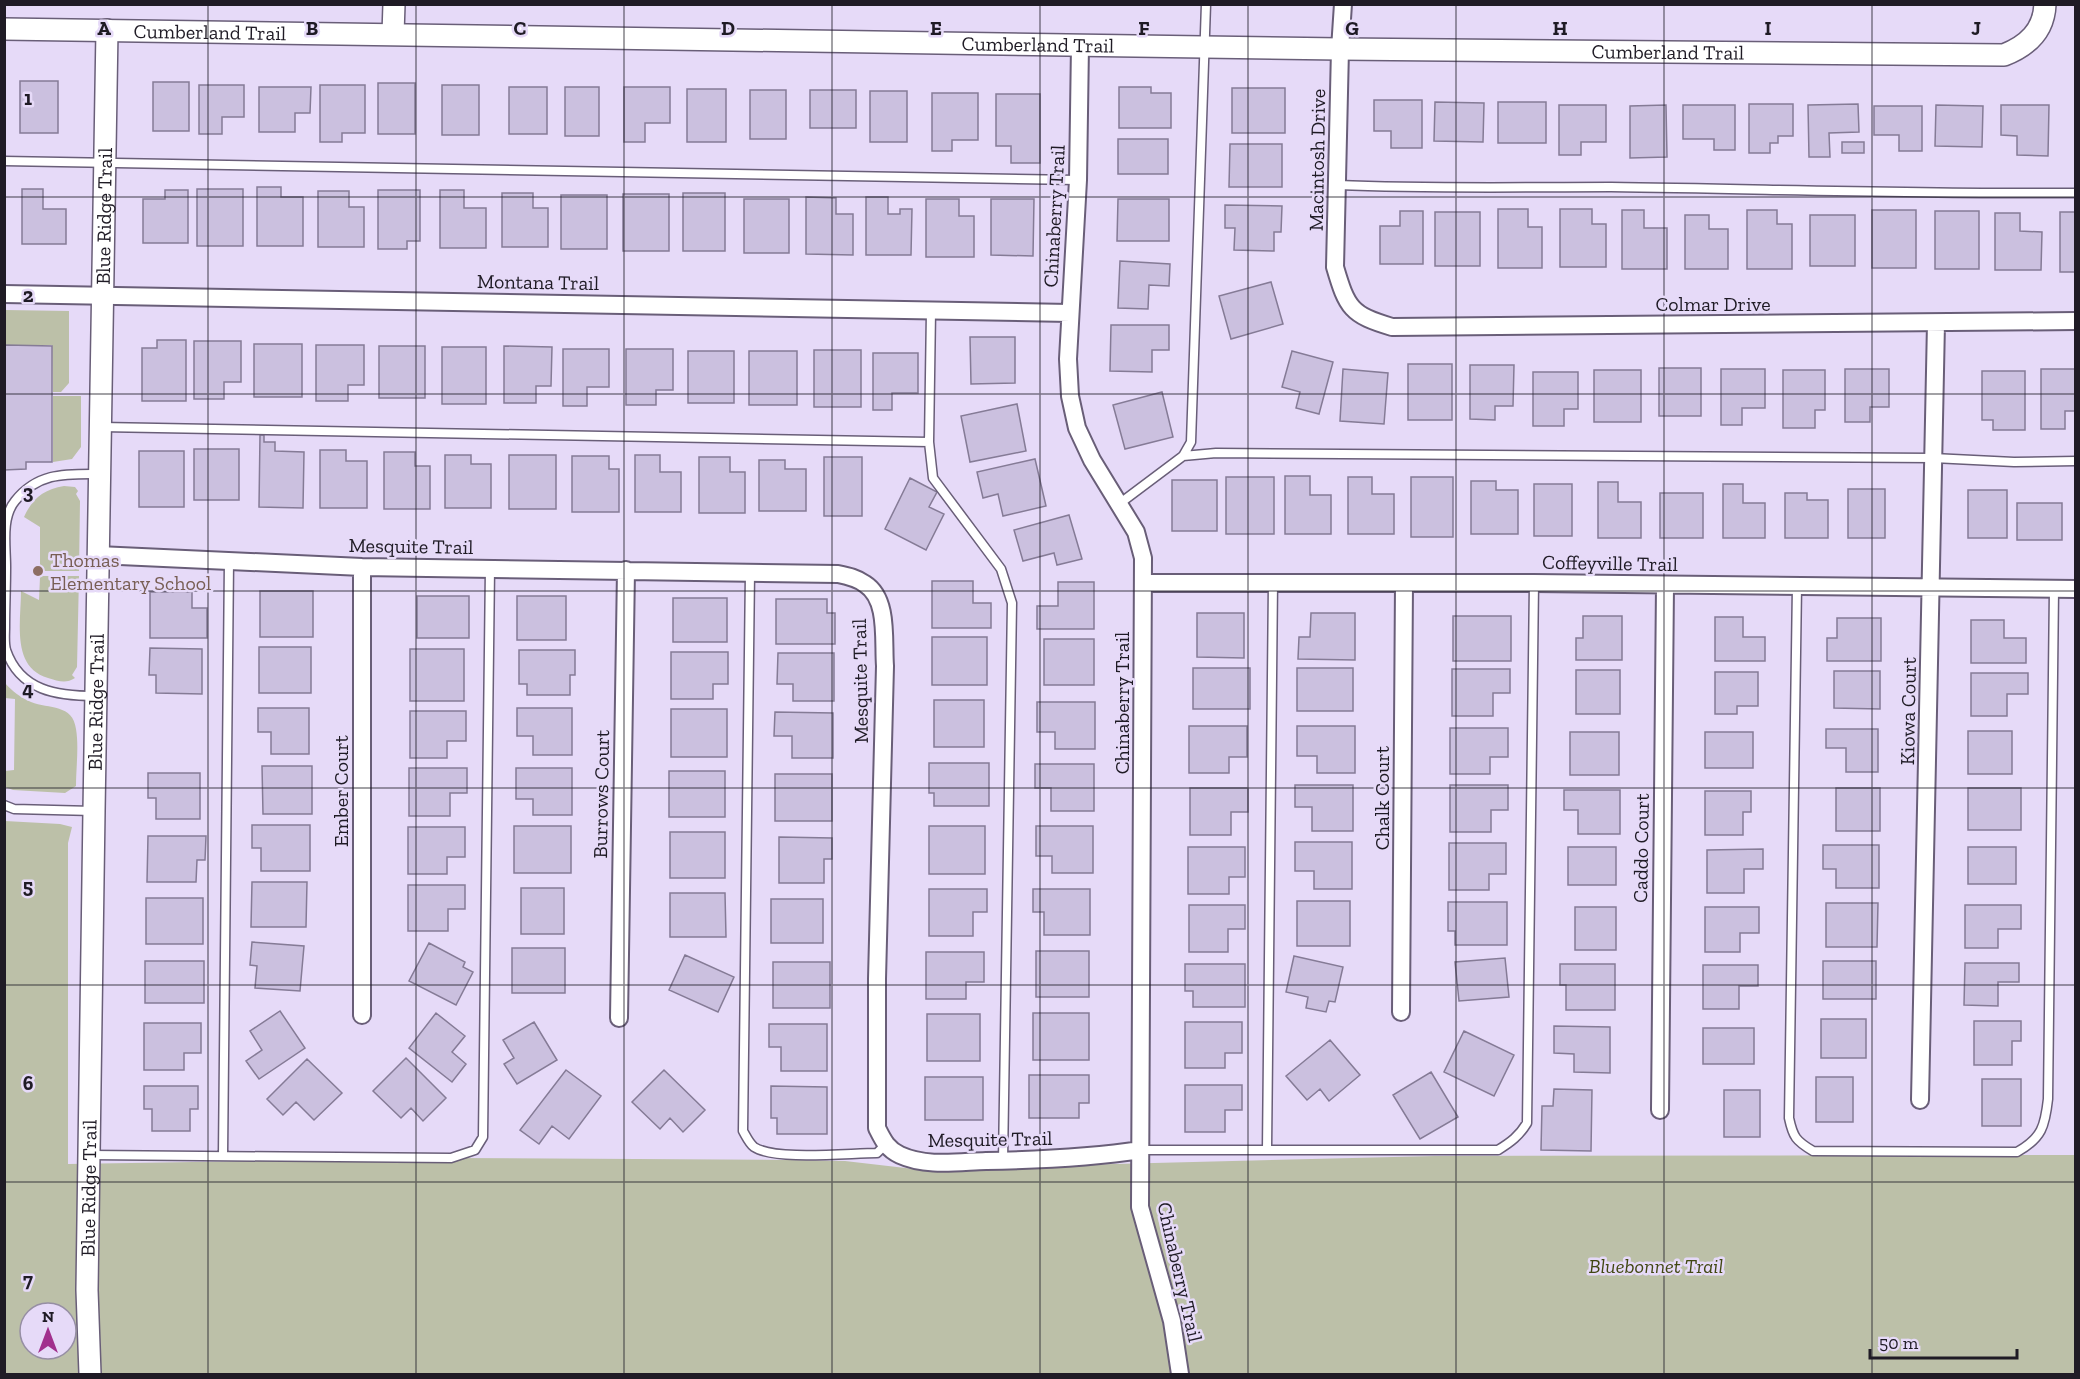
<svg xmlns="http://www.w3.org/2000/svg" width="2080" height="1379" font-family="'Zilla Slab',serif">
<rect width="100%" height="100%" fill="#e6daf8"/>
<path fill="#bcc0a8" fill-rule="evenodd" d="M5,310l64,1v72l-8,9h-8l-1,-47h-45l-2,1z
M53,396h28v51l-9,12 -19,3z
M64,486l11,1 3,4 -2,3 4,7 -1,70h-36l-3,-3v-41l-16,-10c8,-18 20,-28 40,-31z
M43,576h36l-2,91 -5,8 3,3c-9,6 -17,3 -27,0 -37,-11 -27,-56 -27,-87l18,9 1,-23z
M5,683c7,8 16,15 26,19 18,7 42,2 45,27 3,18 0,39 0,57l-11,7 -52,-3 -8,-3v-16l9,-1 1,-71 -10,-1z
M5,821l55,3 12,3 -4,16v321l383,-6 338,2 56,1 69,8 521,-13 640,-1v219h-2070zM30,1313h36v36h-36z"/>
<path fill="#cbc0df" stroke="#857b96" stroke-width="1.5" d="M20,81h38v52h-38z
M153,82h36v49h-36z
M378,83h37v51h-37z
M199,85h45v32h-22v17h-23z
M320,85h45v48h-23v9h-22z
M442,85h37v50h-37z
M259,87h52l-1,26h-15v19h-36z
M509,87h38v47h-38z
M565,87h34v49h-34z
M624,87h46v36h-25v19h-21z
M1119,87h32v6h20v35h-52z
M1232,88h53v45h-53z
M687,89h39v53h-39z
M750,90h36v49h-36z
M810,90h46v38h-46z
M870,91h37v51h-37z
M932,93h46v47h-26v11h-20z
M996,94h44v69h-29v-17h-15z
M1374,100h48v48h-31v-17h-17z
M1435,102l49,1 -1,39 -49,-1z
M1498,102h48v41h-48z
M1749,104h44v32h-15v7h-8v10h-21z
M1858,104l1,28 -30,1 1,24h-21l-1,-52z
M1559,105h47v37h-25v13h-22z
M1666,105l1,52 -37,1v-52z
M1683,105h52v45h-21v-11h-31z
M1936,105l47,1 -1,41 -47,-1z
M2001,105h48l-1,51 -31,-1v-19l-16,-1z
M1874,106h48v45h-23v-16h-25z
M1118,139h50v35h-50z
M1842,142h22v11h-22z
M1230,144h52v43h-53z
M257,187h24v10h22v49h-46z
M22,189h21v20h23v35h-44z
M197,189h46v57h-46z
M165,190h23v53h-45v-44h22z
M378,190h42v51h-13v8h-29z
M440,190h24v18h22v40h-46z
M318,191h31v16h15v40h-46z
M502,193h31v15h15v39h-46z
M683,193h42v58h-42z
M623,194h46v57h-46z
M561,195h46v54h-46z
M806,197l30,1v16h17v41l-47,-1z
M866,197h22v17h12v-5h12l-1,46h-45z
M744,199h45v54h-45z
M926,199h33v17h15v41h-48z
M991,199h43l-1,57 -42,-1z
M1118,199h51v42h-52z
M1225,205l57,1 -1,26h-7v19l-40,-1 1,-22h-10z
M1498,209h30v18h14v41h-44z
M1560,209h32v15h14v43h-46z
M1622,210h22v18h23v41h-45z
M1747,210h30v14h15v45h-45z
M1872,210h44v58h-44z
M1400,211h23v53h-43v-38h20z
M1935,211h44v58h-44z
M1435,212h45v54h-45z
M2060,212h16v60h-16z
M1995,213h25v18l22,1 -1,38h-46z
M1685,215h24v14h19v40h-43z
M1810,215h45v51h-45z
M1120,261l50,3 -1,22 -20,-1 -1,24 -30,-1z
M1271,282l12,42 -52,15 -12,-43z
M1111,325h58v25h-17v22l-42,-1z
M970,337h45v46l-44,1z
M157,340h29v61h-44v-53h15z
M194,341h47v41h-17v17h-30z
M254,344h48v53h-48z
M6,345l46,1v116h-26v7l-22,1v-123z
M316,345h48v40h-16v16h-32z
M379,346h46v52h-46z
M504,346l48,1 -1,39h-15v17h-32z
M442,347h44v57h-44z
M563,349h46v38h-22v19h-24z
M626,349h47v41h-17v15h-30z
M814,350h47v57h-47z
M688,351h46v52h-46z
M749,351h48v54h-48z
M1292,351l41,11 -14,52 -23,-6 4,-16 -18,-5z
M873,353h45v40h-26v17h-19z
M1408,364h44v56h-44z
M1470,365h44l-1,41h-18v14l-25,-1z
M1659,368h42v48h-42z
M1343,369l45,4 -4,51 -44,-3z
M1721,369h44v39h-23v17h-21z
M1845,369h44v38h-19v15h-25z
M2041,369h35v42h-11v18h-24z
M1594,370h47v52h-47z
M1783,370h42v40h-10v18h-32z
M1982,371h43v59h-32v-10h-11z
M1533,372h45v37h-14v17h-31z
M1162,392l11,45 -48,12 -12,-44z
M1017,404l9,47 -56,11 -9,-46z
M260,435h4v7h11v9l29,1 -1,56 -44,-1z
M194,449h45v51h-45z
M320,450h26v11h21v47h-47z
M139,451h45v56h-45z
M384,452h31v14h15v43h-46z
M445,455h26v9h20v44h-46z
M509,455h47v54h-47z
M635,455h25v17h21v40h-46z
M572,456h37v13h10v43h-47z
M699,457h31v15h15v41h-46z
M824,457h38v59h-38z
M1035,459l11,47 -43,10 -5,-22 -15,4 -6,-26z
M759,460h26v9h21v42h-47z
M1285,476h25v19h21v39h-46z
M1226,477h48v57h-48z
M1348,477h24v17h22v40h-46z
M1411,477h42v60h-42z
M910,478l27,14 -8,15 15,7 -18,36 -41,-21z
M1172,480h45v51h-45z
M1471,481h25v9h22v44h-47z
M1598,482h20v20h23v36h-43z
M1534,484h38v52h-38z
M1723,484h20v19h22v35h-42z
M1848,489h37v49h-37z
M1968,490h39v48h-39z
M1660,493h43v45h-43z
M1785,493h22v7h21v38h-43z
M2017,503h45v37h-45z
M1069,515l13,44 -25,6 -3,-12 -31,8 -9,-31z
M932,581h41v22h18v25h-59z
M1058,582h36v47h-57v-23h21z
M260,591h53v46h-53z
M150,592h42v16h15v30h-57z
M417,596h52v42h-52z
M517,596h49v44h-49z
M673,598h54v44h-54z
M776,599h51v14h8v31h-59z
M1197,613h47v45l-47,-1z
M1311,613h44v47l-57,-1 1,-22h11z
M1453,616h58v45h-58z
M1583,616h39v44h-46v-22h7z
M1715,617h28v20h22v24h-50z
M1837,618h44v43h-54v-23h10z
M1971,620h33v18h22v25h-55z
M932,637h55v48h-55z
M1044,639h50v46h-50z
M259,647h52v46h-52z
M150,648l52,1v45l-46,-1v-18h-7z
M410,649h54v52h-54z
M519,650h56v25h-5v20h-43v-11h-8z
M671,652h57v32h-15v15h-42z
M778,653h56v48h-41v-17h-16z
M1193,668h57v41h-57z
M1297,668h56v43h-56z
M1452,669h58v24h-17v23h-41z
M1576,670h44v44h-44z
M1834,671h46v38l-46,-1z
M1715,672h43v34h-21v8h-22z
M1971,673h57v21h-21v22h-36z
M934,700h50v47h-50z
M1037,702h58v47h-40v-17h-18z
M258,708h51v46h-38v-22h-13z
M517,708h55v47h-39v-19h-16z
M671,709h56v48h-56z
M410,711h56v30h-19v17h-37z
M775,712l58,1v45h-41v-22h-18z
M1189,726h58v31h-18v16h-40z
M1297,726h58v47h-38v-17h-20z
M1450,728h58v29h-18v17h-40z
M1826,729h52v43h-32v-24h-20z
M1968,731h44v43h-44z
M1570,732h49v43h-49z
M1705,732h48v36h-48z
M929,763h60v43h-55v-13h-5z
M1035,764h59v47h-43v-23h-16z
M262,766h50v48h-49z
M409,768h58v25h-17v23h-41z
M516,768h56v47h-39v-16h-17z
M669,771h56v46h-56z
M148,773h52v46h-44v-21h-8z
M775,774h57v47h-57z
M1295,785h58v46h-41v-24h-17z
M1450,785h58v25h-17v22h-41z
M1190,788h58v24h-17v23h-41z
M1836,788h44v43h-44z
M1968,788h53v42h-53z
M1564,790h56v44h-42v-24h-14z
M1705,791h46v21h-8v23h-38z
M252,825h58v46h-49v-23h-9z
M514,826h57v47h-57z
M929,826h56v48h-56z
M1036,826h57v47h-41v-17h-16z
M408,827h57v30h-18v17h-39z
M670,832h55v46h-55z
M148,836h58l-1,24h-8l-1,22h-49z
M779,837l53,1v21h-8v24h-45z
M1295,842h57v47h-38v-18h-19z
M1449,843h57v31h-17v16h-40z
M1823,845h56v43h-43v-19h-13z
M1188,847h57v30h-16v17h-41z
M1568,847h48v38h-48z
M1968,847h48v37h-48z
M1763,849v20h-19v24h-37v-43z
M252,882h55l-1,45h-55z
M408,885h57v24h-17v22h-40z
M521,888h43v46h-43z
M929,889h58v23h-14v24h-44z
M1033,889h57v46h-46v-23h-11z
M670,893h55l1,44h-56z
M146,898h57v46h-57z
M771,899h52v44h-52z
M1297,901h53v45h-53z
M1448,902h59v43h-52v-14h-7z
M1826,903h52l-1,44h-51z
M1189,905h56v24h-17v23h-39z
M1965,905h56v24h-23v19h-33z
M1575,907h41v43h-41z
M1705,907h54v26h-19v19h-35z
M252,942l52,4 -4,45 -45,-3 2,-22 -7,-1z
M429,943l36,19 -2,5 10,5 -17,33 -47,-24z
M512,948h53v45h-53z
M1036,951h53v46h-53z
M926,952h58v30h-18v17h-40z
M685,955l49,22 -16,35 -49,-22z
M1294,956l49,11 -8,35 -6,-1 -3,11 -20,-4 2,-11 -22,-5z
M1505,958l4,39 -50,4 -4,-39z
M145,961h59v42h-59z
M1823,961h53v38h-53z
M773,962h57v46h-57z
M1965,963h54v19h-21v24l-34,-1z
M1185,964h60v43h-52v-16h-8z
M1560,964h55v46h-49v-25h-6z
M1703,965h55v21h-19v23h-36z
M280,1011l25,37 -46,31 -13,-18 16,-11 -12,-19z
M436,1013l29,23 -13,16 14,12 -14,18 -43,-34z
M1033,1013h56v47h-56z
M927,1014h53v47h-53z
M1821,1019h45v39h-45z
M1974,1021h47v20h-9v24h-38z
M534,1022l23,38 -40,24 -13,-20 10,-6 -11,-18z
M1185,1022h57v31h-17v15h-40z
M144,1023h57v30h-17v17h-40z
M769,1024h58v47h-46v-24h-12z
M1554,1026l56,1v46l-36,-1v-18l-20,-1z
M1703,1028h51v36h-51z
M1464,1031l50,24 -20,41 -50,-24z
M1330,1040l30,35 -31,26 -9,-12 -13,11 -21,-24z
M406,1058l40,40 -23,23 -12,-13 -10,10 -28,-27z
M307,1059l35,34 -28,27 -18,-18 -13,13 -16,-16z
M566,1070l35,26 -32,43 -17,-13 -13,18 -19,-14z
M664,1070l41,40 -22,22 -13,-14 -10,11 -28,-27z
M1431,1072l27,45 -38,22 -27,-44z
M1029,1075h60v28h-10v15h-50z
M925,1077h58v43h-58z
M1816,1077h37v45h-37z
M1982,1079h39v47h-39z
M1185,1085h57v25h-17v22h-40z
M144,1086h54v23h-8v22h-38v-22h-8z
M771,1086l56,1v47h-50v-16h-6z
M1554,1089l38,1 -1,61 -50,-1 1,-44h11z
M1724,1090h36v47h-36z"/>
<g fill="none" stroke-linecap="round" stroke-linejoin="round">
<g stroke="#695e78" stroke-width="11">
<path id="service" d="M4,161l1074,19
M1338,185c91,4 182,2 273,2 155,2 310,7 465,6
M931,311l-2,131 4,36 68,91 11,34 -9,558
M101,427l828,15
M1183,456l33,-3 717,5 81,4 62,-1
M1119,504l64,-48 8,-14 15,-438
M750,572l-7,559c3,5 6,12 11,16 21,14 95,6 123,6l8,-8
M1797,586l-8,532c4,19 7,23 24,33l204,1c25,-14 28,-26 31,-53l6,-510
M96,696c-39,0 -76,-5 -90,-46 -2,-7 -1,-16 -1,-23 0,-20 1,-40 1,-60 0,-21 -5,-49 9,-66 23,-29 51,-27 84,-27
M4,805l10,4 79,2
M1267,1149l6,-567
M1141,1150h357c13,-8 21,-14 29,-27l7,-540
M90,1155l361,3 24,-8 8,-13 7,-569
M223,1155l6,-594"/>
</g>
<g stroke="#695e78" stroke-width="20">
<path id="minor" d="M1343,4l-3,45 -5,218c12,41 16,48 57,60l684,-6
M1080,45l-2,135 -10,179 2,37 7,32 15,32 44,72 7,26 -3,649 32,114 8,53
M4,294l1066,19
M98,555l264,12 476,7c10,2 19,4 27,10 24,15 18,57 20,82l-8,313v149c6,12 10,21 23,27 26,12 57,7 86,6 52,-1 103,-3 155,-11
M362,567v448
M1144,583h390l542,6
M1401,1012l3,-428
M619,1018l7,-448
M1920,1100l16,-777
M1660,1110l5,-524"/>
</g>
<g stroke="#695e78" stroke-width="24">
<g id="tertiary">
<path id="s1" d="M4,29l1336,20 664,6c23,-9 40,-24 41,-51"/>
<path d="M393,34l1,-30"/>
<path id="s2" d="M90,1374l-3,-84 7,-479 13,-781"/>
</g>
</g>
<use href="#service" stroke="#fff" stroke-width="8"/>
<use href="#minor" stroke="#fff" stroke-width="16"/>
<use href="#tertiary" stroke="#fff" stroke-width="21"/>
</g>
<path fill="none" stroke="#1f1b25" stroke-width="1.5" stroke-opacity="0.55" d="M208,4v1370M416,4v1370M624,4v1370M832,4v1370M1040,4v1370M1248,4v1370M1456,4v1370M1664,4v1370M1872,4v1370M4,197h2072M4,394h2072M4,591h2072M4,788h2072M4,985h2072M4,1182h2072"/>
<circle fill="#8d6e63" stroke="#e6daf8" stroke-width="2" cx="38" cy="571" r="6"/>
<g text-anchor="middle" stroke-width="5" stroke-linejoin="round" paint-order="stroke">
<g font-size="20" fill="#1f1b25" stroke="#e6daf8">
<text dy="7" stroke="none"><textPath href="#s1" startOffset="206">Cumberland Trail</textPath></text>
<text dy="7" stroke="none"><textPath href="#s1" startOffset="1034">Cumberland Trail</textPath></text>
<text dy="7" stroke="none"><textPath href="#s1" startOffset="1664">Cumberland Trail</textPath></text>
<text transform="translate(1317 160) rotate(-89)" y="7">Macintosh Drive</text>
<text dy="7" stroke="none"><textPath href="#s2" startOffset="1158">Blue Ridge Trail</textPath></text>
<text transform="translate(1054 216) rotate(-87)" y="7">Chinaberry Trail</text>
<text transform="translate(538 282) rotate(1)" y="7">Montana Trail</text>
<text x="1713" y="311">Colmar Drive</text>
<text transform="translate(411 546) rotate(1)" y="7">Mesquite Trail</text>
<text transform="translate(1610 563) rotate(1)" y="7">Coffeyville Trail</text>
<text transform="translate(860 681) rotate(-91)" y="7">Mesquite Trail</text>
<text dy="7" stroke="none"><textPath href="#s2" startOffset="672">Blue Ridge Trail</textPath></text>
<text transform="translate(1122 703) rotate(-90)" y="7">Chinaberry Trail</text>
<text transform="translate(1908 711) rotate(-89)" y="7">Kiowa Court</text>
<text transform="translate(341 791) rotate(-90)" y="7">Ember Court</text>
<text transform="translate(601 794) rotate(-89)" y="7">Burrows Court</text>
<text transform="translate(1382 798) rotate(-90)" y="7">Chalk Court</text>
<text transform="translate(1641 848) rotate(-89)" y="7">Caddo Court</text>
<text transform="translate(990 1139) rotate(-1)" y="7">Mesquite Trail</text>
<text dy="7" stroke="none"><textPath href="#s2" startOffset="186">Blue Ridge Trail</textPath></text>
<text transform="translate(1180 1272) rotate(77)" y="7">Chinaberry Trail</text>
</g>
<g font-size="20" fill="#785e54" stroke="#e6daf8" text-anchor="start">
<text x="50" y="567">Thomas<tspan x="50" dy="23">Elementary School</tspan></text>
</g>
<g font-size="20" font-style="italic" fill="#414711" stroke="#e6daf8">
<text x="1656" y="1273">Bluebonnet Trail</text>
</g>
</g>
<g font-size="20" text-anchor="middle" font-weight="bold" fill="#1f1b25" stroke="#e6daf8" stroke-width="5" stroke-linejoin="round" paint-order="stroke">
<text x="104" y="35">A</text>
<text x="312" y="35">B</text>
<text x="520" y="35">C</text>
<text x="728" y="35">D</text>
<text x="936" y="35">E</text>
<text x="1144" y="35">F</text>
<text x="1352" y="35">G</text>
<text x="1560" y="35">H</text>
<text x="1768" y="35">I</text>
<text x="1976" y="35">J</text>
<text x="28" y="105">1</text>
<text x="28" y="302">2</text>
<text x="28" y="499">3</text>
<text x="28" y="696">4</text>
<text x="28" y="893">5</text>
<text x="28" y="1090">6</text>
<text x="28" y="1287">7</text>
</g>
<rect width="2080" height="1379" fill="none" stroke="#1f1b25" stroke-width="12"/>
<g transform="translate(48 1331)"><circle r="28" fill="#e6daf8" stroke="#968ea4" stroke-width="1.5"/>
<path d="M0-4.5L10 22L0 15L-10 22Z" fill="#a1308d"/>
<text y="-9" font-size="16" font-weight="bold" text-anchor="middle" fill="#1f1b25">N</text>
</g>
<path d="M1870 1349v9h147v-9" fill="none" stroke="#1f1b25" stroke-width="3"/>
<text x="1879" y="1349" font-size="18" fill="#1f1b25" stroke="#e6daf8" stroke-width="4.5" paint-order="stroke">50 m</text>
</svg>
